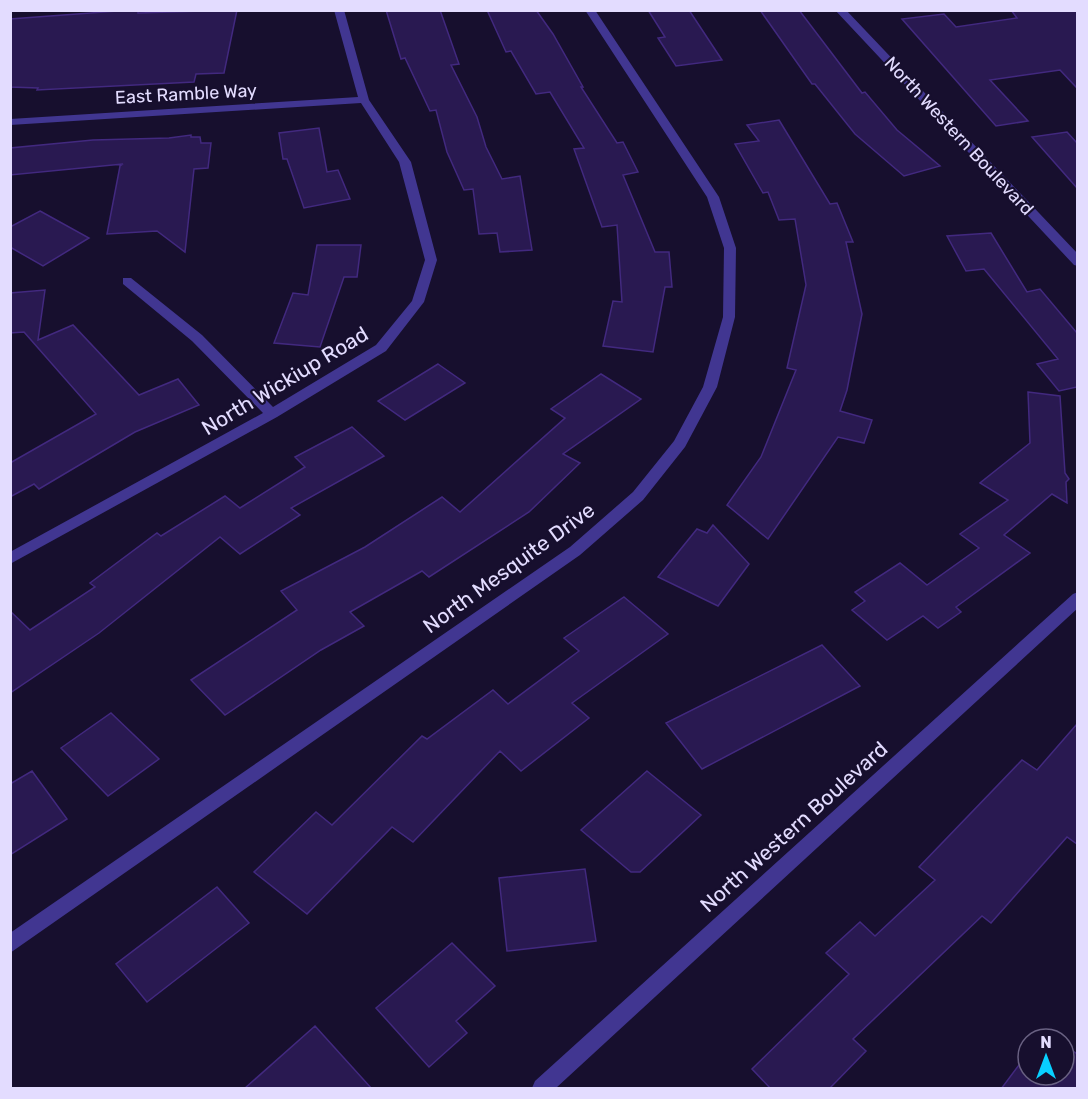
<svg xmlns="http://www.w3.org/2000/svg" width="1088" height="1099" font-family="Rubik,sans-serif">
<rect width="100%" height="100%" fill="#170f2e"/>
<path fill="#291951" stroke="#42297f" stroke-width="1.5" d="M131,10h7v3l99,-3 -13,63 -28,1 -2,8 -157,8 1,-2 -28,-1v-68z
M386,10h54l19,54 -8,1 26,52 9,30 16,32 18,-3 12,74 -32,2 -3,-19 -18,1 -6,-45 -9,1 -17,-38 -11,-42 -6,1 -25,-53 -4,1z
M487,10h49l17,24 30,53h-2l36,56 6,-1 15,30 -15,3 32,77h14l3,35h-7l-12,65 -50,-6 10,-45 9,1 -5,-77 -15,2 -28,-78 10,-1 -34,-56 -14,2 -25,-43 -5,1z
M648,10h41l33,50 -46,6 -18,-28 7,-1z
M760,10h39l63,83 3,-1 32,38 43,36 -36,10 -49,-42 -40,-50h-3z
M1011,10h66v78l-17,-18 -70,10 38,41 -32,5 -94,-107 42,-5 12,13 61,-9z
M779,120l51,84 7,-1 16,39h-7l16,72 -15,76 -7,21 32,9 -8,23 -26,-6 -70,102 -41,-34 34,-48 35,-87 -9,-2 19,-83 -11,-66 -16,1 -11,-28 -5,1 -28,-49 24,-3 -12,-16z
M319,128l8,44 11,-2 12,29 -46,9 -17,-49h-4l-4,-26z
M1067,132l10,11v45l-45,-51z
M191,135v2h9l1,6h10l-3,25 -14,1 -9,83 -28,-21 -50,3 13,-68 3,-2 -113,11v-27l83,-8 76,-2z
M40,211l49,27 -46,28 -33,-19v-20z
M991,233l36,59 13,-3 37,44v54l-18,4 -22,-27 21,-5 -74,-90 -18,2 -19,-35z
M317,245h44l-4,32h-13l-24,70 -46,-4 19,-50 15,2z
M45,290l-7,50 35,-15 66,70 39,-16 21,26 -64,27 -96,57 -5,-5 -24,13v-34l86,-49 -72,-82 -14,1v-40z
M438,364l27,19 -60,37 -27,-19z
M601,374l40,25 -78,55 17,9 -51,49 -100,65 -7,-6 -72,41 14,14 -43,24 -96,65 -34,-35 106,-70 -16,-19 84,-44 77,-50 18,15 105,-94 -14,-9z
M1028,392l32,4 5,77 4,6 -3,3 1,21 -15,-9 -48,41 26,18 -74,54 5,5 -23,16 -15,-12 -36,24 -35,-30 13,-9 -10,-9 45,-29 27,22 52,-37 -19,-14 48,-34 -28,-17 50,-40z
M352,427l32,29 -93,52 9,7 -60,39 -20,-17 -121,96 -89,60v-82l20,19 65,-43 -5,-4 67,-50 4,3 64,-40 15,12 65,-41 -10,-10z
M713,525l36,39 -31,42 -60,-29 39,-48 10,4z
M624,597l44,37 -96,69 17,15 -68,53 -21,-20 -87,91 -21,-15 -85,87 -53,-42 62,-60 16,13 90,-89 5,3 66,-49 15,14 71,-53 -15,-13z
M822,645l38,41 -158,83 -36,-46z
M111,713l48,46 -51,37 -47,-48z
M1077,724v120l-10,-7 -76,86 -9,-7 -129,123 13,12 -37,38h-58l-19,-20 97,-95 -23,-21 34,-31 15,14 60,-56 -16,-13 103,-107 15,10z
M32,771l35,48 -57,36v-71z
M647,771l54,44 -61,57h-9l-50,-42z
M585,869l11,72 -89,10 -8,-73z
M217,887l32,36 -102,79 -31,-38z
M452,943l43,43 -39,35 11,12 -38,34 -53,-59z
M315,1026l57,63h-128z
M1064,1044l13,10v35h-76l27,-36v22h36z"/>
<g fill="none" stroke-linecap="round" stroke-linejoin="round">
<path fill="#413691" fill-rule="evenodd" d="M334,10h10l25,90 42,62 26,98 -13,42 -38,49 -109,66 -267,147v-12l253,-139 -71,-72 -69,-57v-6h8l71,57 71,72 103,-62 36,-44 13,-41 -26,-98 -38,-59 -351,22v-6l348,-22z
M585,10h10l124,187 17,51 -1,69 -18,70 -32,60 -42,53 -63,55 -570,398v-20l560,-386 63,-55 41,-51 29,-54 20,-70 1,-69 -17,-51z
M835,10h11l232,244v12l-4,-1z
M1078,592v16l-522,480h-24l3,-7 538,-487z"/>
</g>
<g text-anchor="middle" stroke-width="4.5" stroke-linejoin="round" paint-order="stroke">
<g font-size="18" fill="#e3dcff" stroke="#170f2e">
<text transform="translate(186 94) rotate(-3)" y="6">East Ramble Way</text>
<text transform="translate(959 136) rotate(47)" y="6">North Western Boulevard</text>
</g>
<g font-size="21" fill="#e3dcff" stroke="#170f2e">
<text transform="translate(285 381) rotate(-31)" y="7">North Wickiup Road</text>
<text transform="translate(509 568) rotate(-36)" y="7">North Mesquite Drive</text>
<text transform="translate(794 827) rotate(-42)" y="7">North Western Boulevard</text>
</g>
</g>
<rect width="1088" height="1099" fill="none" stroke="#e3dcff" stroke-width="24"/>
<g transform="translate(1046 1057)"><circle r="28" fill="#170f2e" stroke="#696182" stroke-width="1.5"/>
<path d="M0-4.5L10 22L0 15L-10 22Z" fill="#08d0ff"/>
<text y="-9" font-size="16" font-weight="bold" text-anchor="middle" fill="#e3dcff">N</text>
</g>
</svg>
